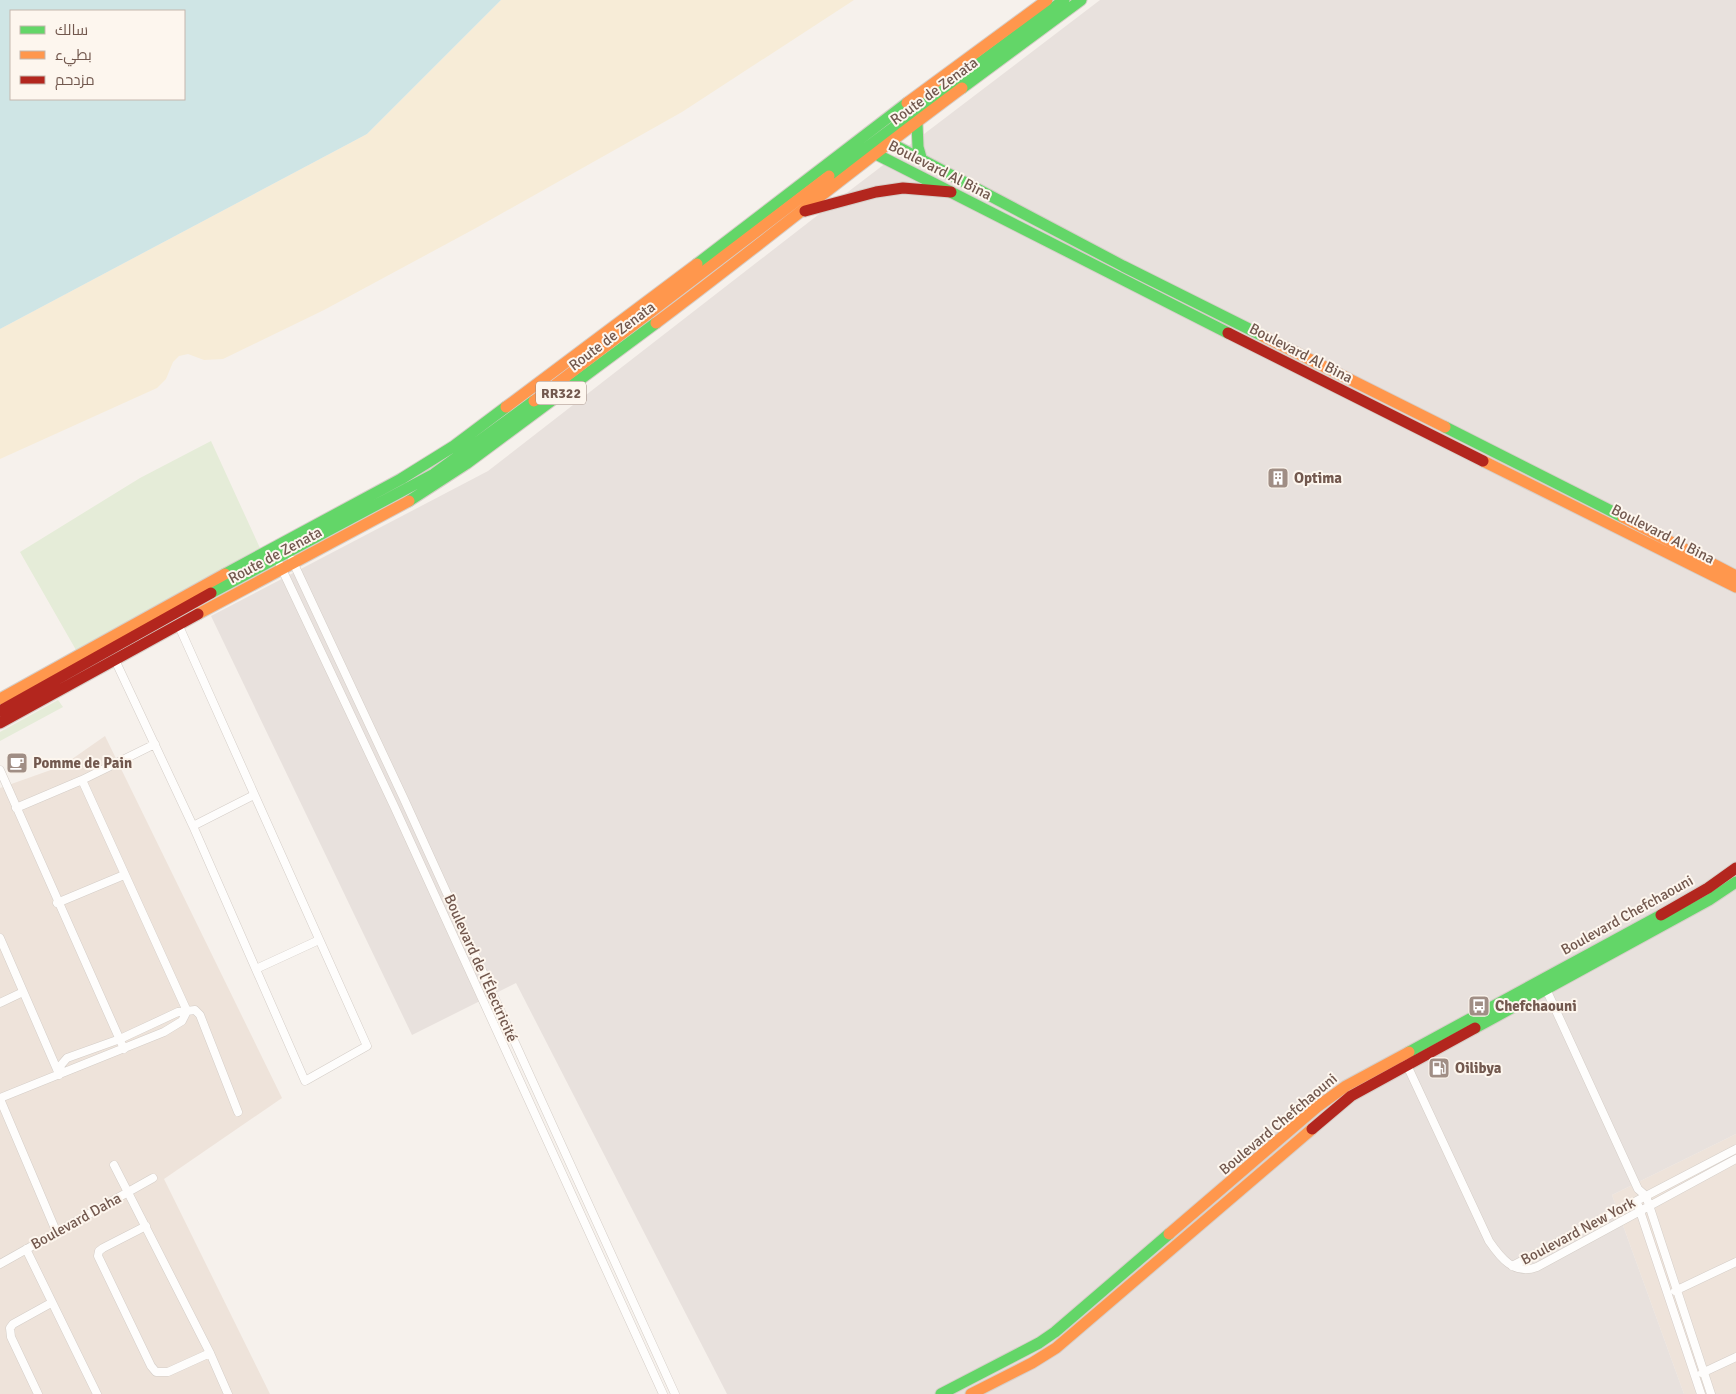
<svg xmlns="http://www.w3.org/2000/svg" width="1736" height="1394" font-family="Signika,Cairo,sans-serif">
<rect width="100%" height="100%" fill="#f6f1ec"/>
<path fill="#eee3da" d="M105,736l177,362 -118,81 106,215h-270v-606l62,-22z
M1736,1134v260h-52l-72,-199z"/>
<path fill="#e8e1dd" d="M1100,0h636v1134l-124,61 72,199h-957l-211,-411 -104,52 -201,-419 277,-145 348,-270z"/>
<path fill="#e5ecd8" d="M211,441l54,118 -185,98 -60,-105 120,-74z
M58,700l5,7 -63,34v-9z"/>
<path fill="#f7ecd7" d="M501,0h353l-172,112 -206,116 -152,82 -101,49 -19,1 -16,-6 -9,2 -6,6 -7,17 -9,9 -157,71v-130l367,-195z"/>
<path fill="#cfe5e5" fill-rule="evenodd" d="M0,0h501l-134,134 -367,195zM11,11h173v88h-173z"/>
<g fill="none" stroke-linecap="round" stroke-linejoin="round">
<g stroke="#d4cdc7" stroke-width="9">
<path id="street" d="M292,560l112,239 271,595
M280,565l114,241 269,588
M115,660l78,166 112,255 62,-35 -189,-422
M0,770l124,279
M82,780l105,231
M16,808l66,-28 73,-36
M193,826l61,-31
M57,903l67,-28
M0,938l59,136
M256,969l63,-29
M1546,989l92,200 8,7 65,198
M0,1003l23,-11
M1405,1061l84,180c11,16 25,35 48,26l199,-108
M59,1075l2,-10 6,-7 53,-19 58,-27 17,-2 5,5 38,97
M0,1098l164,-66 18,-11 5,-10
M0,1099l56,132
M114,1165l96,188 18,41
M1638,1205l63,189
M146,1226l-43,22 -4,3 -1,5 53,110 5,6h12l42,-19
M26,1249l71,145
M0,1264l153,-86
M1512,1266l224,-117
M1675,1291l61,-29
M1702,1373l34,-16
M38,1394l-27,-57 -1,-9 3,-4 38,-21"/>
</g>
<g stroke="#d6cec8" stroke-width="13">
<path id="fast" d="M962,88l119,-88
M917,123l1,24 4,14
M881,138l242,128 140,70
M868,150l360,183
M829,176l235,-176
M697,264l210,-161
M1445,427l178,90
M409,501l57,-37 190,-141
M225,574l176,-95 53,-33 52,-39
M211,593l223,-119 100,-73
M1475,1028l234,-128 27,-18
M1409,1052l252,-137
M941,1394l98,-51 16,-11 114,-98"/>
</g>
<g stroke="#d6cec8" stroke-width="13">
<path id="slow" d="M907,103l140,-103
M656,323c103,-77 203,-159 306,-235
M1263,336l182,91
M534,401l295,-225
M506,407l191,-143
M1483,461l253,126
M1623,517l113,59
M198,614l211,-113
M0,699l225,-125
M1169,1234l148,-127 29,-21 63,-34
M971,1394l61,-31 24,-15 256,-219"/>
</g>
<g stroke="#d6cec8" stroke-width="13">
<path id="jam" d="M805,211l71,-19 27,-4 48,4
M1228,333l255,128
M0,711l211,-118
M0,723l198,-109
M1661,915l47,-27 28,-20
M1312,1129l39,-33 124,-68"/>
</g>
<use href="#street" stroke="#fefdfc" stroke-width="8"/>
<use href="#fast" stroke="#63d668" stroke-width="11"/>
<use href="#slow" stroke="#ff974d" stroke-width="11"/>
<use href="#jam" stroke="#b3261e" stroke-width="11"/>
</g>
<defs>
<g id="building-square" transform="scale(1.125)"><rect x="-9" y="-9" width="18" height="18" rx="4" fill="#a08e85" stroke="#fdf6ee"/><path d="M-4-6H4V6H1V3H-1V6H-4ZM-2.5-4.3h1.7v1.8h-1.7ZM.8-4.3h1.7v1.8H.8ZM-2.5-1h1.7V.8h-1.7ZM.8-1h1.7V.8H.8Z" fill="#fff"/></g>
<g id="cafe-square" transform="scale(1.125)"><rect x="-9" y="-9" width="18" height="18" rx="4" fill="#a08e85" stroke="#fdf6ee"/><path d="M-5.5-4.5H6V0H3Q3 3.5 0 3.5H-2.5Q-5.5 3.5-5.5 0ZM3-3.2v2h1.7v-2ZM-6 4.5H4V6H-6Z" fill="#fff"/></g>
<g id="bus-square" transform="scale(1.125)"><rect x="-9" y="-9" width="18" height="18" rx="4" fill="#a08e85" stroke="#fdf6ee"/><path d="M-5-6H5V4H4V6H2V4H-2V6H-4V4H-5ZM-3.5-4V0h7V-4ZM-3.5 1.2v1.5H-2V1.2ZM2 1.2v1.5H3.5V1.2Z" fill="#fff"/></g>
<g id="fuel-square" transform="scale(1.125)"><rect x="-9" y="-9" width="18" height="18" rx="4" fill="#a08e85" stroke="#fdf6ee"/><path d="M-5.5-6h7V0h2V4h1.3V-2.5L3-4.5l.8-.8L6-3V5H2.5V1h-1V6h-7ZM-4.2-4.7v3.2H.2V-4.7Z" fill="#fff"/></g>
</defs>
<g fill-rule="evenodd">
<use href="#building-square" x="1278" y="478"/>
<use href="#cafe-square" x="17" y="763"/>
<use href="#bus-square" x="1479" y="1006"/>
<use href="#fuel-square" x="1439" y="1068"/>
</g>
<g text-anchor="middle" stroke-width="4" stroke-linejoin="round" paint-order="stroke">
<rect fill="#fdf6ee" stroke="#9c877e" stroke-width="1" x="536" y="381.5" width="50" height="23" rx="4"/>
<g font-size="14" font-weight="bold" fill="#72584e">
<text x="561" y="398">RR322</text>
</g>
<g font-size="15" fill="#72584e" stroke="#fdf6ee">
<text transform="translate(934 91) rotate(-36)" y="5">Route de Zenata</text>
<text transform="translate(940 170) rotate(27)" y="5">Boulevard Al Bina</text>
<text transform="translate(612 336) rotate(-37)" y="5">Route de Zenata</text>
<text transform="translate(1301 353) rotate(27)" y="5">Boulevard Al Bina</text>
<text transform="translate(1663 534) rotate(27)" y="5">Boulevard Al Bina</text>
<text transform="translate(275 555) rotate(-28)" y="5">Route de Zenata</text>
<text transform="translate(1627 915) rotate(-29)" y="5">Boulevard Chefchaouni</text>
<text transform="translate(481 968) rotate(66)" y="5">Boulevard de l'Électricité</text>
<text transform="translate(1278 1124) rotate(-40)" y="5">Boulevard Chefchaouni</text>
<text transform="translate(76 1221) rotate(-29)" y="5">Boulevard Daha</text>
<text transform="translate(1578 1231) rotate(-28)" y="5">Boulevard New York</text>
</g>
<g font-size="15" font-weight="bold" fill="#72584e" stroke="#fdf6ee" text-anchor="start">
<text x="1294" y="483">Optima</text>
<text x="33" y="768">Pomme de Pain</text>
<text x="1495" y="1011">Chefchaouni</text>
<text x="1455" y="1073">Oilibya</text>
</g>
</g>
<rect x="10" y="10" width="175" height="90" fill="#fdf6ee" stroke="#c5b7ae"/>
<rect x="20" y="26" width="25" height="8" fill="#63d668" stroke="#c5b7ae"/>
<text x="55" y="35" font-size="15" fill="#72584e">سالك</text>
<rect x="20" y="51" width="25" height="8" fill="#ff974d" stroke="#c5b7ae"/>
<text x="55" y="60" font-size="15" fill="#72584e">بطيء</text>
<rect x="20" y="76" width="25" height="8" fill="#b3261e" stroke="#c5b7ae"/>
<text x="55" y="85" font-size="15" fill="#72584e">مزدحم</text>
</svg>
